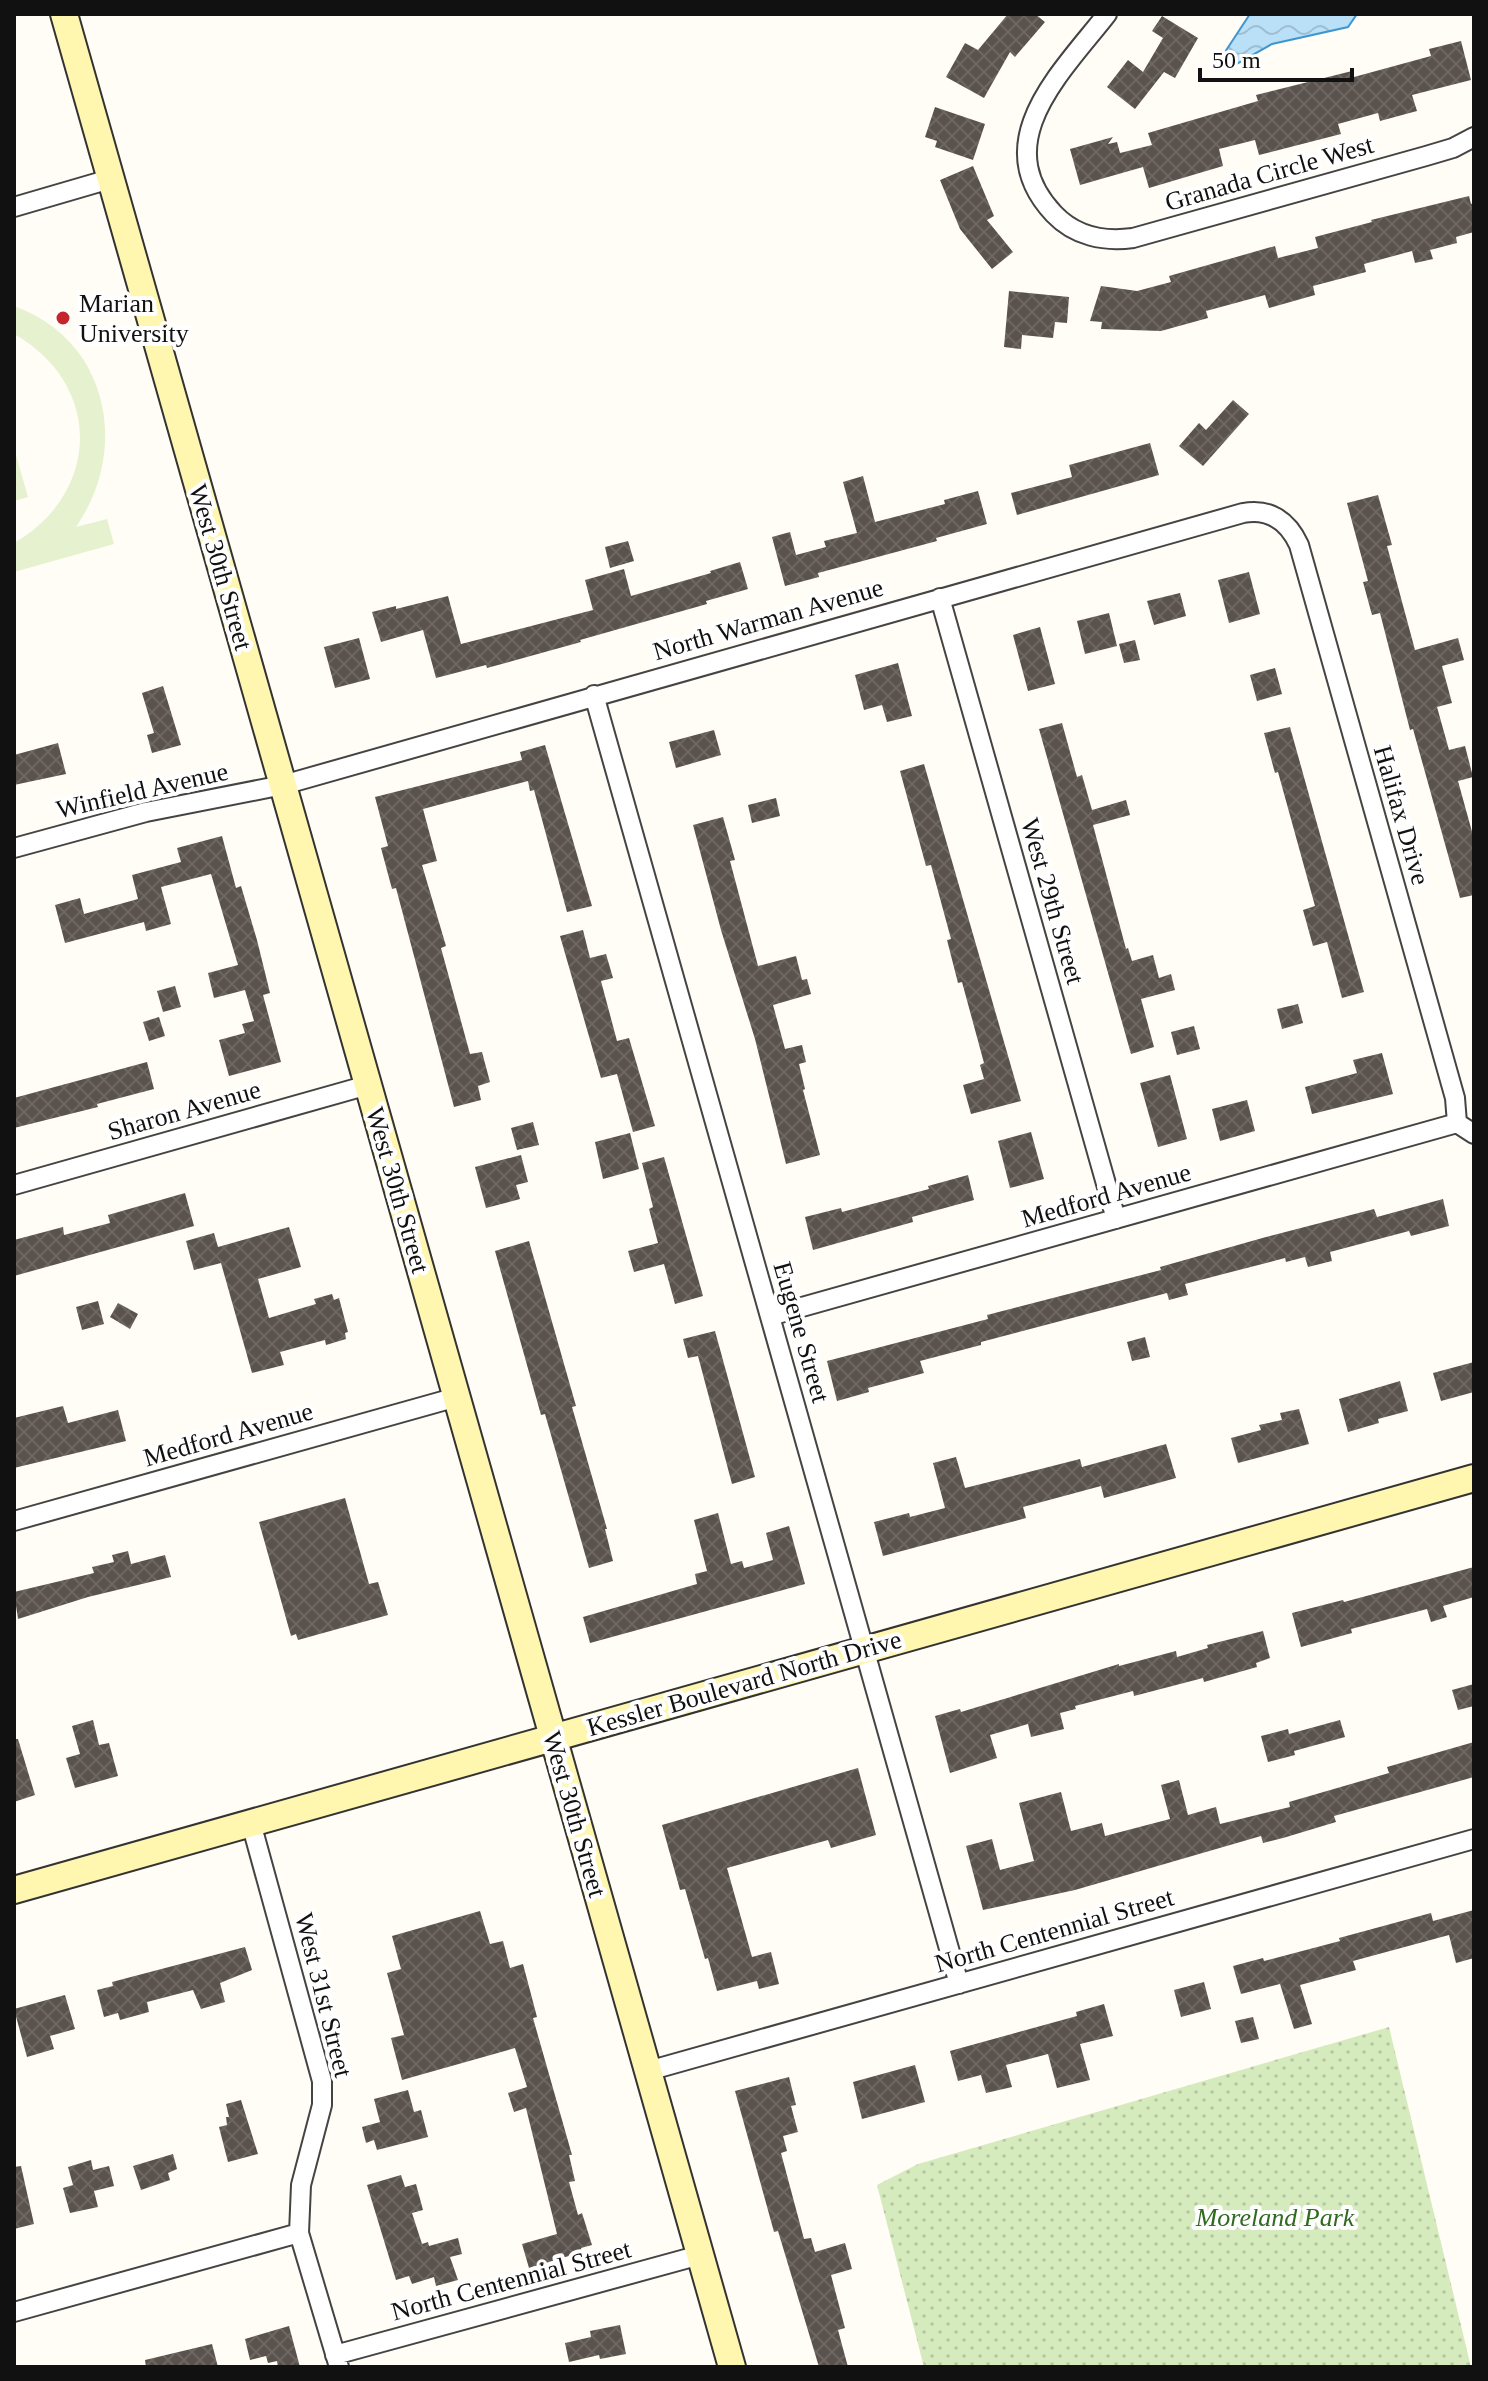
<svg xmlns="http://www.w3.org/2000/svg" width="1488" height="2381" font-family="Georgia,serif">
<defs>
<pattern id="green-dots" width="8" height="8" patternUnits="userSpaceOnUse" patternTransform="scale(2)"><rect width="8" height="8" fill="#d5ebbd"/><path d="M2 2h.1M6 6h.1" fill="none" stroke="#b6c8a1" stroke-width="1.8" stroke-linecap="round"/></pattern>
<pattern id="water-waves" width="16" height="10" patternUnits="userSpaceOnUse" patternTransform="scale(2)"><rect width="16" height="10" fill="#b9e0f7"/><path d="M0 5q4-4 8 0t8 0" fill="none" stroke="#9ebfd3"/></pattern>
<pattern id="building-cross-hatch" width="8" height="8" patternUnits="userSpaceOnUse" patternTransform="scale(2)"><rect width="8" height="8" fill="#5a524d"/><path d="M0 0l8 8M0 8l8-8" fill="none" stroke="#6d6662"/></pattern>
</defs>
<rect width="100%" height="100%" fill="#fffdf5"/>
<path fill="url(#green-dots)" d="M1389,2027l82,340h-547l-47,-182 41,-21z"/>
<path fill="#e6f2cf" d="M14,306c95,34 116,143 62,221l31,-8 7,25 -100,28v-29c87,-50 89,-159 0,-209z
M14,448l14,49 -14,4z"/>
<path fill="url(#water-waves)" stroke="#3f96cf" stroke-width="2" d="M1250,14h107l-9,13 -76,17 -39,22 -9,-2 -3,-6z"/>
<path fill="url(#building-cross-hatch)" d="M1008,14h27l10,8 -30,35 -5,-5 -26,46 -38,-21 19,-34 13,7z
M1162,16l36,22 -23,40 -11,-6 -29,37 -28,-22 21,-27 15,12 20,-34 -11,-7z
M1461,41l10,39 -59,15 5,16 -37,10 -2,-8 -40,11 3,10 -82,21 -4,-15 -36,9 4,17 -74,22 -6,-21 -63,18 -10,-36 43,-12 -5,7 9,-2 3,11 32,-8 -4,-12 110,-32 -2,-6 96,-24 2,6 77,-21 -2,-7z
M935,107l50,17 -12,36 -38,-13 2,-6 -12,-4z
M973,166l21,50 -7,4 26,32 -21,17 -32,-40 -20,-49z
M1469,196l2,8 3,-1v29l-18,5 1,6 -27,7 3,9 -18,4 -3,-12 -48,13 2,8 -53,14 2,9 -46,13 -4,-13 -59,16 2,7 -47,13 -60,-2 1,-7 -12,-1 11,-35 36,5 34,-9 -2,-6 106,-30 3,12 40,-10 -3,-11 57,-15 -1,-2z
M1009,291l60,6 -2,26 -12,-1 -2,16 -31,-3 -1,14 -17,-2z
M1233,400l16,14 -46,52 -24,-20 20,-23 7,7z
M1150,443l9,32 -142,40 -6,-22 61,-16 -3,-12z
M863,476l12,46 70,-18 -1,-4 34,-9 9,33 -51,14 1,3 -119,32 1,4 -34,9 -13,-49 18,-5 6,23 30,-8 -2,-6 33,-8 -14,-51z
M1378,495l14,50 -5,1 28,104 43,-12 6,22 -22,6 10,37 -15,4 12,43 16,-4 8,31 -15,4 16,58v56l-14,3 -47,-169 -3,1 -30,-117 -8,2 -9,-33 5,-1 -21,-78z
M628,541l6,20 -24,7 -5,-21z
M740,562l8,27 -42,12 1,3 -127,36 1,2 -94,26 -1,-3 -50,13 -13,-48 -42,12 -9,-30 24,-6v3l52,-13 13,48 132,-34 -8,-30 39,-11 7,27 80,-23 -1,-2z
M1249,572l11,42 -31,9 -11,-43z
M1180,593l6,23 -32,9 -7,-24z
M1109,613l8,33 -32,8 -8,-33z
M1040,627l15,57 -27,7 -15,-56z
M359,638l11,41 -35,9 -11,-41z
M1135,640l5,20 -16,3 -5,-19z
M898,663l14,53 -25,6 -5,-17 -18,5 -9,-35z
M1275,668l7,26 -25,7 -7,-26z
M163,686l18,59 -29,8 -5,-18 7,-2 -12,-40z
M1062,723l15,54 5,-2 10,35 34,-10 4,15 -37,10 33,124 2,-1 4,13 21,-6 6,23 12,-4 4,16 -34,9 13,48 -23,7 -92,-325z
M1290,727l74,265 -22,6 -15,-56 -14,4 -10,-36 12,-4 -37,-134 -3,1 -11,-40z
M714,730l7,25 -45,13 -7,-26z
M58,743l8,31 -52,11v-30z
M545,745l47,161 -25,6 -33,-122 -4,1 -2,-10 -105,28 14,52 -15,4 24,81 -5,2 29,106 12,-2 8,30 -12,4 3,14 -27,7 -58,-219 -4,1 -11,-41 7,-2 -13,-49 147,-37 -2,-8z
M924,764l97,337 -50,13 -8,-29 21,-6 -4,-14 4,-2 -22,-81 -4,1 -11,-43 4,-1 -20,-74 -5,1 -26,-95z
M776,798l4,18 -28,7 -4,-18z
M723,817l12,43 -5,1 28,105 38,-10 6,24 5,-1 4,15 -38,11 12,44 17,-4 4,17 -7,2 6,25 -2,1 17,65 -34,9 -31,-125 -34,-109 -28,-105z
M222,836l14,52 5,-2 16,54 13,53 -7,2 18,67 -52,14 -10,-36 26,-7 -3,-9 12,-3 -9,-31 -31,8 -6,-25 30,-8 -27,-91 -50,13 10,37 -25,7 -2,-9 -79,21 -10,-38 25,-7 4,16 54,-15 -6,-24 49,-13 -4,-14z
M583,930l7,28 16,-4 7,24 -12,3 16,60 12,-3 26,88 -22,6 -16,-58 -16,4 -41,-142z
M175,986l6,21 -18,5 -6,-21z
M1298,1004l5,19 -21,6 -5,-20z
M159,1017l6,19 -16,5 -6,-19z
M1194,1026l6,23 -23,6 -6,-23z
M1382,1053l11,41 -81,20 -7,-27 52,-14 -4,-13z
M147,1062l7,27 -57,15 1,3 -84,21v-30z
M1170,1075l17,64 -29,8 -18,-64z
M1247,1100l8,31 -35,10 -8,-32z
M533,1122l6,23 -22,5 -6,-22z
M1031,1132l13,47 -34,9 -12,-47z
M630,1133l9,36 -36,10 -8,-37z
M521,1155l7,27 -12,3 4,14 -34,9 -11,-41z
M664,1157l39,139 -28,8 -11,-40 -30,8 -6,-21 30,-8 -9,-34 4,-2 -11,-44z
M968,1175l6,25 -62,17 1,5 -100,28 -8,-33 36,-9 1,4 87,-23 -1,-3z
M185,1193l9,33 -180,50v-36l49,-13 1,8 46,-12 -2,-8z
M1443,1199l6,27 -38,10 -2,-5 -79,21 2,9 -24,6 -3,-10 -19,5 -1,-4 -100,26 3,11 -19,5 -2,-7 -186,49v3l-61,16 4,12 -56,15 1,4 -32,9 -10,-40 161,-42 -1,-4 174,-45 -1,-3 106,-30 108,-28 3,8z
M289,1227l12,40 -43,12 11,39 47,-14 -2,-5 18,-5 2,6 5,-2 9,34 -3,1 1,6 -20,6 -1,-5 -45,12 4,13 -32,8 -31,-110 -27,7 -8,-29 28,-8 4,14z
M529,1241l47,165 -4,1 35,122h-2l8,32 -24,7 -44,-154 -4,1 -46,-164z
M98,1301l6,23 -22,6 -6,-23z
M118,1303l20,11 -8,15 -20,-12z
M715,1331l40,146 -23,7 -34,-128 -10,2 -5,-19z
M1145,1337l5,20 -18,4 -5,-19z
M1474,1362v30l-33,9 -8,-28z
M1400,1381l8,30 -30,8 1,4 -31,9 -9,-33z
M63,1406l5,17 50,-13 8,31 -112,27v-50z
M1299,1409l10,35 -71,19 -7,-25 30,-8 -2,-5 23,-5 -2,-7z
M1166,1444l10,34 -72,20 -3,-12 -78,21 3,11 -143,38 -9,-34 35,-9 1,4 35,-9 -12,-45 23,-6 9,31 115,-29 2,8z
M345,1498l24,86 9,-2 10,33 -90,25 -2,-6 -5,2 -32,-114z
M718,1513l13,51 11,-3 2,7 29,-8 -7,-27 23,-7 16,58 -215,59 -7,-26 114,-33 -2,-10 12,-3 -13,-51z
M128,1551l3,13 34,-9 6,22 -83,20 -70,22 -4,-27 80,-19 -2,-6 22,-5 -2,-7z
M1474,1567v30l-31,9 4,11 -16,5 -4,-13 -76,20 1,4 -51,14 -9,-34 51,-13 1,2z
M1263,1631l7,27 -14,5 1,4 -53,15 -1,-4 -69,18 -1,-5 -58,15 1,3 -16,4 4,16 -33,8 -3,-13 -38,11 7,23 -47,15 -15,-57 25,-7 1,3 158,-48v2l57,-15 1,6 31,-9 -1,-3z
M1474,1684v22l-16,4 -6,-20z
M93,1720l6,25 10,-2 9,33 -43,12 -9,-30 14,-4 -8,-28z
M1340,1720l5,17 -51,14 1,4 -27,7 -7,-26 27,-7 1,5z
M14,1739h4l17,56 -21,7z
M1474,1742v35l-140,39 2,6 -53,16 -20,5 -2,-7 -186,54 -92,20 -17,-64 26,-7 8,31 34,-9 -15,-58 42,-11 10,39 31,-8 3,13 65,-17 -9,-34 18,-5 9,35 28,-8 4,17 70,-17 -1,-5 100,-29 -2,-6z
M858,1768l18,67 -45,13 -3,-8 -101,28 25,89 19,-5 8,32 -20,5 -2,-8 -40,10 -9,-33 -3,1 -20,-70 -5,1 -18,-65z
M1474,1910v48l-18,5 -7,-28 -96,26 3,9 -56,15 12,39 -18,5 -14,-45 -39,10 -8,-28 30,-8 1,3 76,-20 -1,-3 92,-25 2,8z
M480,1911l10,33 13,-3 7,27 13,-4 14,53 -4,1 39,137h-3l6,26 -6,1 9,33 4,-2 10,32 -11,3 1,4 -53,16 -7,-24 35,-10 -31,-126 -12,4 -6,-19 19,-6 -12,-39 -113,32 -11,-42 13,-3 -17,-62 14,-4 -9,-33z
M245,1947l7,23 -32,13 5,19 -24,7 -8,-19 -46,12 2,10 -29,8 -2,-7 -14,4 -7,-27 16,-4 -1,-4z
M1204,1982l7,27 -30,8 -7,-27z
M65,1995l10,34 -25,7 4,13 -27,8 -13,-48z
M1104,2004l9,32 -33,8 10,36 -33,8 -9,-34 -42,11 6,22 -26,6 -5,-18 -23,6 -8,-30 127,-35 -1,-4z
M1253,2017l6,22 -18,4 -6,-22z
M915,2065l10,37 -63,17 -9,-37z
M789,2077l7,28 -5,1 7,26 -15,4 4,15 -6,2 23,86 7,-1 4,14 30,-9 7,26 -21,6 14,53 -7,2 10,37h-29l-41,-136 -4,1 -39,-141z
M408,2090l6,22 7,-2 7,27 -51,13 -3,-10 -8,3 -4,-16 18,-5 -6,-23z
M241,2100l17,54 -30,8 -9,-35 8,-2 -1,-8h3l-3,-13z
M173,2154l4,15 -9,4 2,7 -29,10 -8,-24z
M91,2160l2,10 16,-4 5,20 -20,5 4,16 -28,6 -7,-25 10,-3 -5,-18z
M21,2166l13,58 -20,5v-62z
M401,2175l4,12 11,-3 7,26 -11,3 10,31 6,-2 1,4 29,-8 4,16 -12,3 8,23 -22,6 -2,-9 -22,7 -3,-8 -13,4 -29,-95z
M620,2325l6,29 -26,5 -1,-4 -30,7 -4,-19 26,-6 -1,-6z
M289,2326l11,41h-22l-1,-6 -9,2 -2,-7 -16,4 -5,-21z
M212,2344l6,23h-72l-1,-7z"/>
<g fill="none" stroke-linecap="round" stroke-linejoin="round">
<g stroke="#444" stroke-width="22">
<path id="street" d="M1107,14c-45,58 -121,128 -53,200 21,22 50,28 79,24l293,-82 27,-8 21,-11
M14,207l96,-28
M940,598l176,621
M594,695l365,1289
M14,848l132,-36 137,-27 960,-272c27,-5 45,8 56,32l156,553 2,25 17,11
M14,1185l354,-100
M770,1316l687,-193
M14,1521l443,-124
M251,1823l71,258v24l-21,80 -2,48 40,134
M648,2071l826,-232
M14,2312l285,-79
M335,2355l365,-100"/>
</g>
<g stroke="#333" stroke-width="30">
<path id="secondary" d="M64,14l668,2353
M14,1890l1460,-412"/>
</g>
<use href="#street" stroke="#fff" stroke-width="18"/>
<use href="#secondary" stroke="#fff6b0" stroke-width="26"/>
</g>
<circle fill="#c4262e" stroke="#fff" stroke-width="3" cx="63" cy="318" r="8"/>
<g text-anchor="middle" stroke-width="8" stroke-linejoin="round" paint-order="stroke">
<g font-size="26" fill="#111" stroke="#fff">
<text transform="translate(1269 173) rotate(-16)" y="9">Granada Circle West</text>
<text transform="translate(221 567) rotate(74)" y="9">West 30th Street</text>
<text transform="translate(768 619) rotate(-16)" y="9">North Warman Avenue</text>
<text transform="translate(142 790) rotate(-13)" y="9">Winfield Avenue</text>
<text transform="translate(1402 815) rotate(74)" y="9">Halifax Drive</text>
<text transform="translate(1053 901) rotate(74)" y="9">West 29th Street</text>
<text transform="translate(184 1110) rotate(-16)" y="9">Sharon Avenue</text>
<text transform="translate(398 1190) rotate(74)" y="9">West 30th Street</text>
<text transform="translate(1106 1195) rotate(-16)" y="9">Medford Avenue</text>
<text transform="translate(802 1332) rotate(74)" y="9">Eugene Street</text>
<text transform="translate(228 1434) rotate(-16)" y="9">Medford Avenue</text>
<text transform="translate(744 1683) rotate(-16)" y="9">Kessler Boulevard North Drive</text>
<text transform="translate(575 1814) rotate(74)" y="9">West 30th Street</text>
<text transform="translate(1054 1930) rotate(-16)" y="9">North Centennial Street</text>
<text transform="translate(324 1995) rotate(76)" y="9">West 31st Street</text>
<text transform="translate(511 2280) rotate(-15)" y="9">North Centennial Street</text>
</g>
<g font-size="26" fill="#111" stroke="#fff" text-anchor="start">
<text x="79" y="312">Marian<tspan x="79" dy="30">University</tspan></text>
</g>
<g font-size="26" font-style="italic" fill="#2f6b1f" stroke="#fff">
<text x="1275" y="2226">Moreland Park</text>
</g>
</g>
<rect width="1488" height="2381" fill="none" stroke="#111111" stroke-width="32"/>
<path d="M1200 68v12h152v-12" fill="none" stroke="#111111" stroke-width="4"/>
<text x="1212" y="68" font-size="24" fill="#111111" stroke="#ffffff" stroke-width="6" paint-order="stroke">50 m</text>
</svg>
